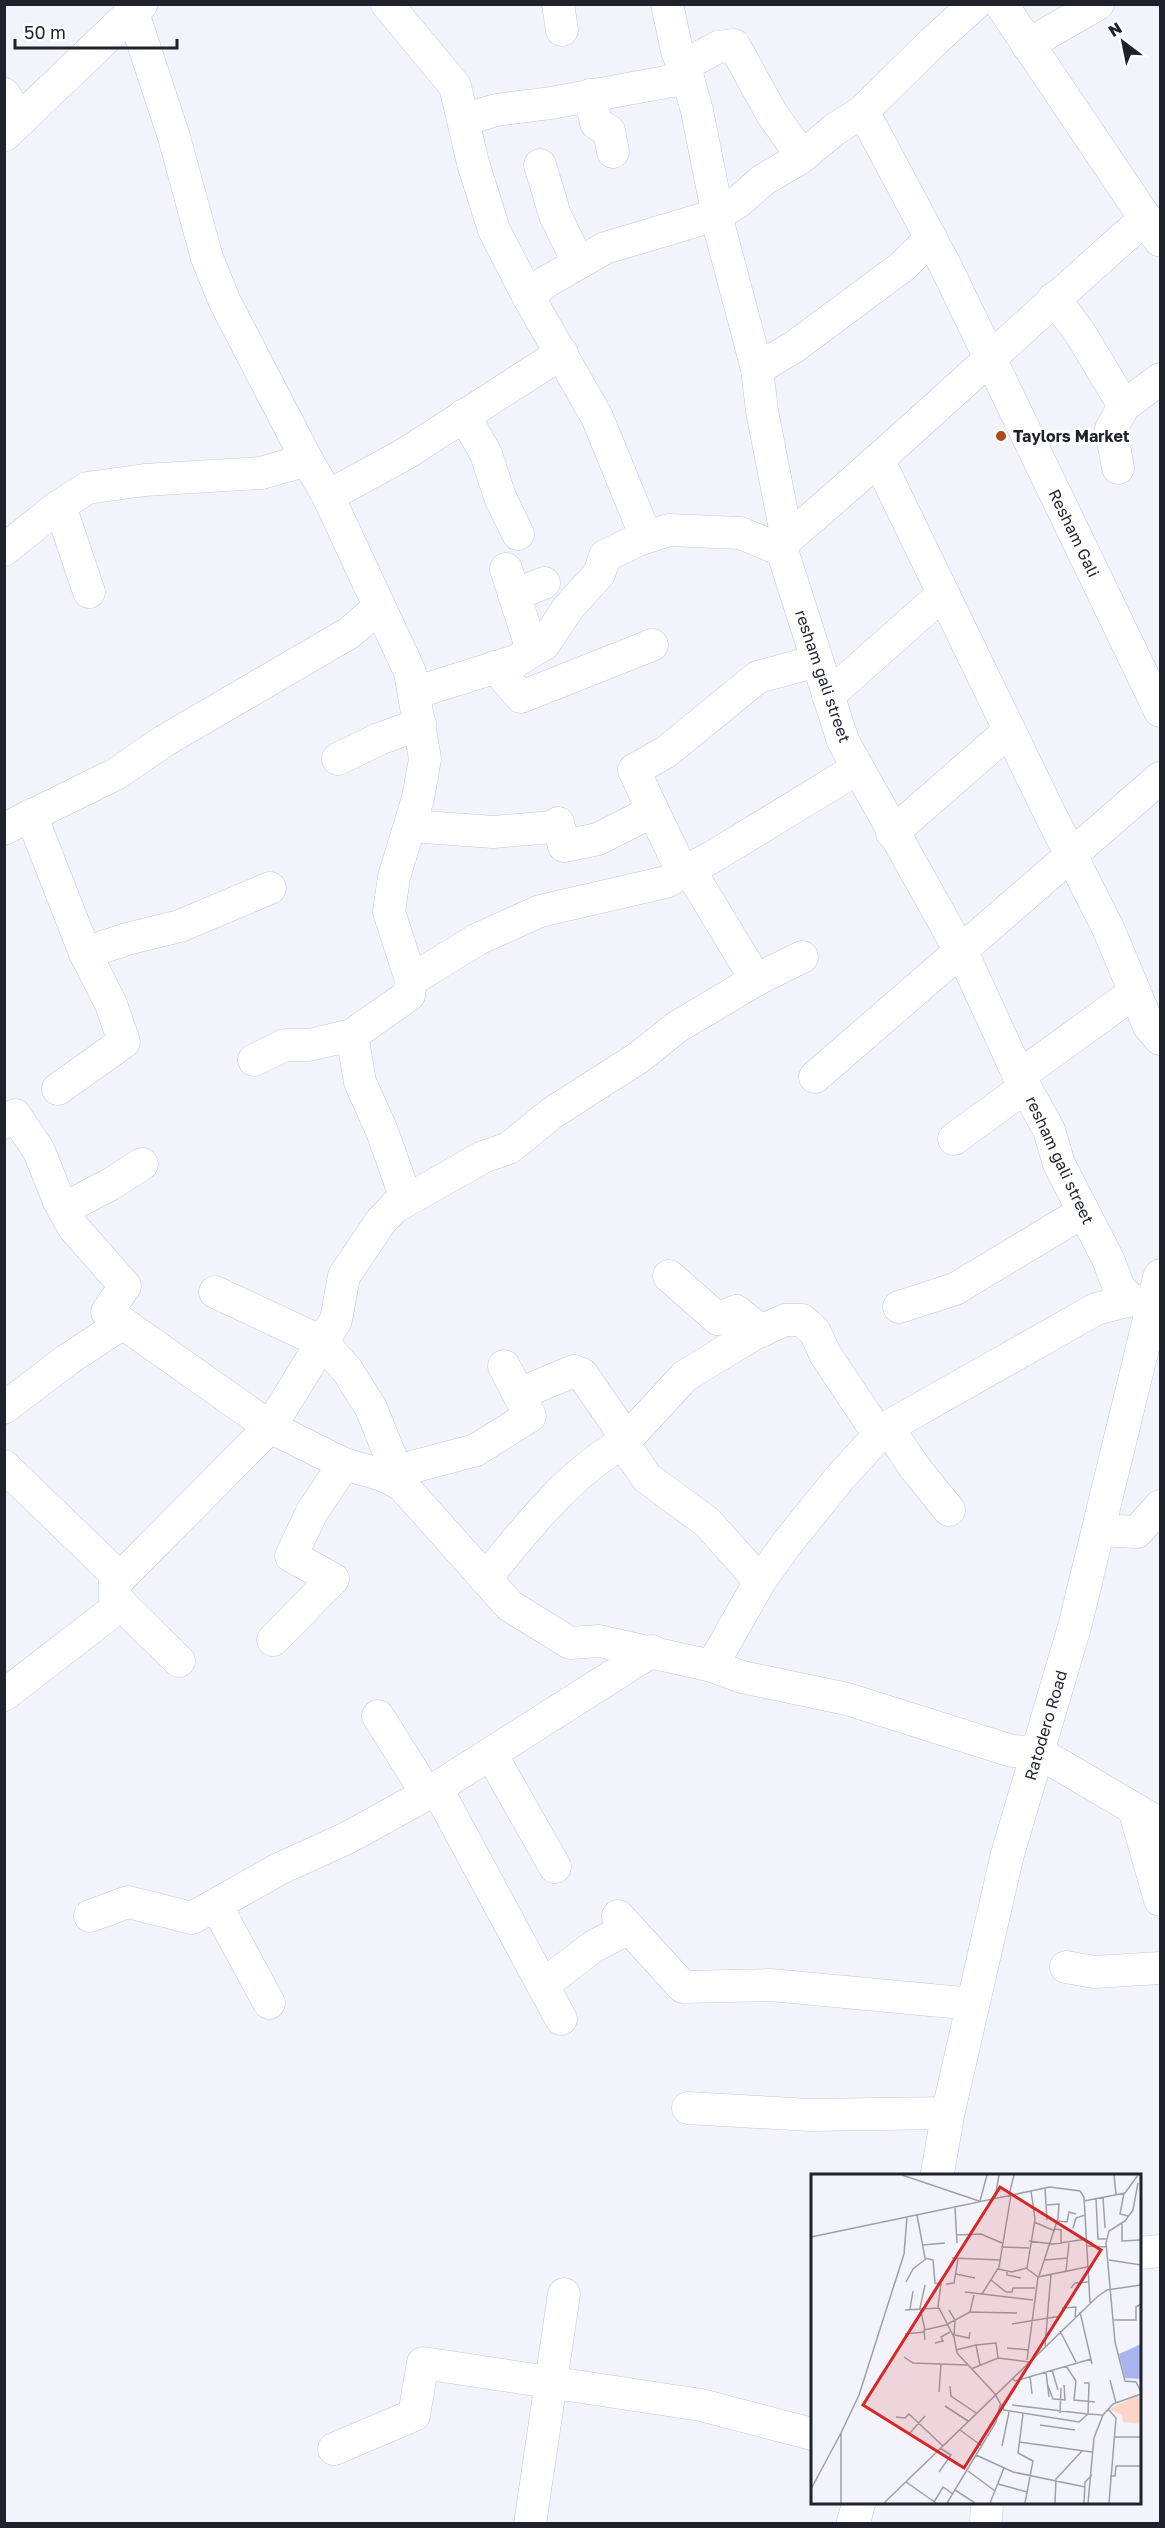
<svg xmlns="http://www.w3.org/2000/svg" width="1165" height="2528" font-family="'Golos Text',sans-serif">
<rect width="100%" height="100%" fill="#f3f4fb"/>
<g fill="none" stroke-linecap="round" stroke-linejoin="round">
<g stroke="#bec6e4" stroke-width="33">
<g id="minor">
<path d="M387,4l68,82 18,77 21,67 34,66 69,121 49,120"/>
<path d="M558,4l4,26"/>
<path d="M667,4l10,47 11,27 9,33 18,90 1,14 41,154 5,42 25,128"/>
<path d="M133,13l41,124 33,121 18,44 82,158 21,36 82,176 15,87 -7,39 -24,79 -5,35 22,68 -2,15 -57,40 -43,10h-24l-31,15"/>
<path d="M1027,45l71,-41"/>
<path d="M683,66l35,-19 16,-2 38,69 30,42"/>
<path d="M4,94l17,26"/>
<path d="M590,95l6,28 13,8 4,21"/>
<path id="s1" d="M863,111l82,154 215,446"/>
<path d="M464,120l32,-10 55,-7 137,-25"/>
<path d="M540,165l15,50 23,47"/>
<path d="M528,296l18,-14 59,-34 111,-33 22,-13 25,-22 36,-21 35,-29 29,-19 70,-69 42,-38"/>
<path d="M1054,298l26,35 44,73"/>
<path d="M757,369l37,-22 109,-81 28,-28"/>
<path d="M464,415l22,39 14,43 18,37"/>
<path d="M879,461l171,353 58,114 41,98 11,13"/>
<path d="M1118,468l-7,-39 13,-23 36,-27"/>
<path d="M328,496l77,-42 157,-101"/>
<path d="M60,506l29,86"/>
<path d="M4,550l51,-41 32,-21 58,-8 116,-7 46,-13"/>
<path d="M506,569l26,81"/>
<path d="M514,595l30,-12"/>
<path d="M495,667l26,30 131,-52"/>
<path d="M414,693l102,-32 28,-17 24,-36 31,-34 6,-18 33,-16 31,-10 71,3 42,17"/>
<path d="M828,696l115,-102"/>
<path d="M338,759l41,-20 41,-15"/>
<path d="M653,811l30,62"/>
<path d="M31,815l54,138 26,51 13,38 -66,47"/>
<path d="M410,826l83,6 59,-5 6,-4 6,23 34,-7 55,-28 -19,-41 32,-18 92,-75 59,-16"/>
<path d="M4,829l112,-55 48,-33 185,-108 30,-26"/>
<path d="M892,833l117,-102"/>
<path d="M689,869l67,111"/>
<path d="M85,953l42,-14 53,-13 90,-38"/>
<path d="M411,980l67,-41 62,-28 126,-29 48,-26 144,-88"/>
<path d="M1019,1076l116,-84"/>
<path d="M815,1077l345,-299"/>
<path d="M4,1123l11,-8 24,36 20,50 15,27 51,58 -18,26 163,115 74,37 38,11 20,10 108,121 60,37 29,-2 113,25 30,11 105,22 165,52 26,1 122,72"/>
<path d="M954,1139l71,-52"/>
<path d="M395,1207l88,-50 26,-9 43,-35 86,-55 39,-31 79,-47 46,-23"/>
<path d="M63,1209l48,-25 31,-20"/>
<path d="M669,1276l49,43 18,-8 25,20"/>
<path d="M215,1292l107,50 25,28 24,38 31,77"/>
<path d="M1131,1300l-12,-12 -11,-29 -49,-95 -10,-34 -30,-54 -51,-111 -125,-224 -61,-191 5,-11c123,-104 238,-215 359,-321"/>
<path d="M899,1307l56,-18 128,-77"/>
<path d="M519,1394l55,-23 8,3 45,65"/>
<path d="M4,1408l63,-48 56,-37"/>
<path d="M888,1428l27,40 34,42"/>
<path d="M623,1443l62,-67 67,-41 33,-15h17l13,12 10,22 54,81"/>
<path d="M4,1466l116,112"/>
<path d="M397,1471l79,-21 54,-34 -26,-50"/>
<path d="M1098,1530l39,2 23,-26"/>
<path d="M485,1579c40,-49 83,-105 138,-136l24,35 60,44 53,59"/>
<path d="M273,1640l60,-61 -42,-23 21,-44 32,-48"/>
<path d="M179,1661l-64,-63v-15l155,-156 66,-107 8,-44 37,-55 24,-25 -23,-65 -22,-49 -8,-47"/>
<path d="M712,1666l48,-85 28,-39 50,-62 41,-45 14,-11 203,-115 35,-9 17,3"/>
<path d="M4,1695l118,-91"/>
<path d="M378,1716l49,78"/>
<path d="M491,1754l64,113"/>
<path d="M437,1789l124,230"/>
<path d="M1134,1809l26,91"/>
<path d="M216,1905l53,98"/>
<path d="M90,1916l38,-14 64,16 87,-49 68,-31 80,-44 225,-143"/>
<path d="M618,1916l65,71 88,-2 202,19"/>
<path d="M1066,1967l28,5 66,-4"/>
<path d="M543,1985l51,-39 35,-18"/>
<path d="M688,2108l122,7 138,-2"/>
<path d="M1140,2253l20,-2"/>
<path d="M334,2449l80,-34 9,-52 278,42 111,29"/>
<path d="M530,2524l34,-230"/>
<path d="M986,2524l1,-22"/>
</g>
</g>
<g stroke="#bec6e4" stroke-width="34">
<g id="major">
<path d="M1001,4l159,236"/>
<path d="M4,135l137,-131"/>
<path id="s2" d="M937,2176l11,-63 59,-257 68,-231 85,-349"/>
<path d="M853,2524l6,-22"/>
</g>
</g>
<use href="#minor" stroke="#fff" stroke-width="32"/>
<use href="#major" stroke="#fff" stroke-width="33"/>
</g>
<circle fill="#ae491a" stroke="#fff" stroke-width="2" cx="1001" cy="436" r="6"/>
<g text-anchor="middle" stroke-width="6" stroke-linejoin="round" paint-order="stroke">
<g font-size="16" font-weight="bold" fill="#1f222d" stroke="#fff" text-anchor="start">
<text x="1013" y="442">Taylors Market</text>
</g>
<g font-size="16" fill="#1f222d" stroke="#fff">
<text dy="6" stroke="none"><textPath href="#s1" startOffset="472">Resham Gali</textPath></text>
<text transform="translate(823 676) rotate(71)" y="6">resham gali street</text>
<text transform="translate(1060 1160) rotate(65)" y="6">resham gali street</text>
<text dy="6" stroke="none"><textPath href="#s2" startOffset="464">Ratodero Road</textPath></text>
</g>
</g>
<g transform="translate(811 2174)">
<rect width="330" height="330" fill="#f3f4fb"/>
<path d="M326,222l4,3v25l-18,-2 -1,-7 -13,-6z" fill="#fbd5c6"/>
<path d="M330,170v35l-16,-1 -6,-24z" fill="#a8b5ee"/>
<path fill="none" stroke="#9ea0a9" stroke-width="1.5" d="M91,1l77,26M303,1l2,19M327,9l-5,27 -8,11 -16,10 -3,12 9,99 10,39 11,1 5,10M234,14l2,32M313,19l-4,21 8,2M198,21l5,-20M292,23l2,31M184,24l4,-23M285,25l2,40h8M169,27l7,-26M273,27l41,-8 13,-18M144,33l2,36M106,41l8,43 8,2 2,23 6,1 -3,22 16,31 3,16 38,41 9,16 75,12 9,-8 15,1M247,47l9,1 2,-10 7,2M223,48l21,9M311,50v17l18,-1M262,54l3,-10 9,-3M244,55l6,1v14M146,61l24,-1 21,9M0,63l239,-50 30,4 4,6 6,106M218,67l24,3 34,-5M112,71l22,-2M275,72l21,1M190,73l28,1M141,84l48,2M234,86l23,-2M298,86l32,5M216,94l8,-49 -4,-28M187,95l14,3 14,-4 12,9M196,97v4l14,3M255,97l3,-28M145,100l19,4M228,102l19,-58 1,-14 -12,1M180,106l15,12h6l1,-4h22M95,108l7,-13 14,-11M135,110l8,-1 4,-24M114,111l-5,23 5,22M260,114l4,-5 13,-1M154,118l68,8M171,120l17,-27 12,-72M251,134l14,-1 -1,10M99,135l3,-18M94,136l34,-2M138,136l6,10 -1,17M158,138l48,1M269,138l12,52M303,146h22v-13l5,-3M201,150l49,-8M249,157l16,31M94,160l19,-2M144,161l14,3 1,-6M114,166l-1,-10 22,-5 24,-13 4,-17M124,169l8,-2 -2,-4 9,-5M165,171l20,-2 2,15M234,172l6,-72M196,174l21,2M145,176l20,-5 4,20M93,183l9,6 54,2M216,186l11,-83 49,-10M255,192l10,15 -2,19 21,2M160,195l27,-11 31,4M241,196l6,20M235,198l3,25M219,202l2,18M201,204l3,3 76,-22M299,206l6,23M273,209h5l-1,31M139,212l1,10 25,17M237,212l5,13 12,1 -1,-15M128,218l2,-27M201,231l75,9M134,232l23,15M297,235l8,9 -7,85M249,239l1,-25M212,240l-5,39 15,8 -8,42M85,243l9,1 4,-4 34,32M229,251l35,5M149,256l22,16M98,260l16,-18M303,263h27M208,268l73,10M191,272l7,-34M165,281l37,17 72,15M157,297l27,20M128,298l12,-17 -11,-7M299,302h5l1,-10h25M95,308l30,21M187,310l29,8M0,315l30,-56M144,316l20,13M123,328l9,-15 10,7M30,329v-70l18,-38 45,-141 3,-37M73,329l213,-206 10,-7 34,-5M136,329l49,-81 4,-17M179,329l14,-35M244,329l1,-24 26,-28M273,329l1,-21 7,-7M277,329l6,-65 9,-23 10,-11 28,-10"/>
<path fill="#d62828" fill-opacity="0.15" stroke="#d62828" stroke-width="3" d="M189,13l101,63 -137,218 -101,-63z"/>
<rect width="330" height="330" fill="none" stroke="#1f222d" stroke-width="3"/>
</g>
<rect width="1165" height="2528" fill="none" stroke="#1f222d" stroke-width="12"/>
<g transform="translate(1123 42) rotate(328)" stroke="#ffffff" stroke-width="4.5" paint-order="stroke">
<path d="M0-4.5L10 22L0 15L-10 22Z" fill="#1f222d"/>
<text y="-9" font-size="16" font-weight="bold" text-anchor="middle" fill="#1f222d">N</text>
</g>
<path d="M15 39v9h162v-9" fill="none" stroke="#1f222d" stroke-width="3"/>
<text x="24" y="39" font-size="18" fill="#1f222d" stroke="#ffffff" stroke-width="4.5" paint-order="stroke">50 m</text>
</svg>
